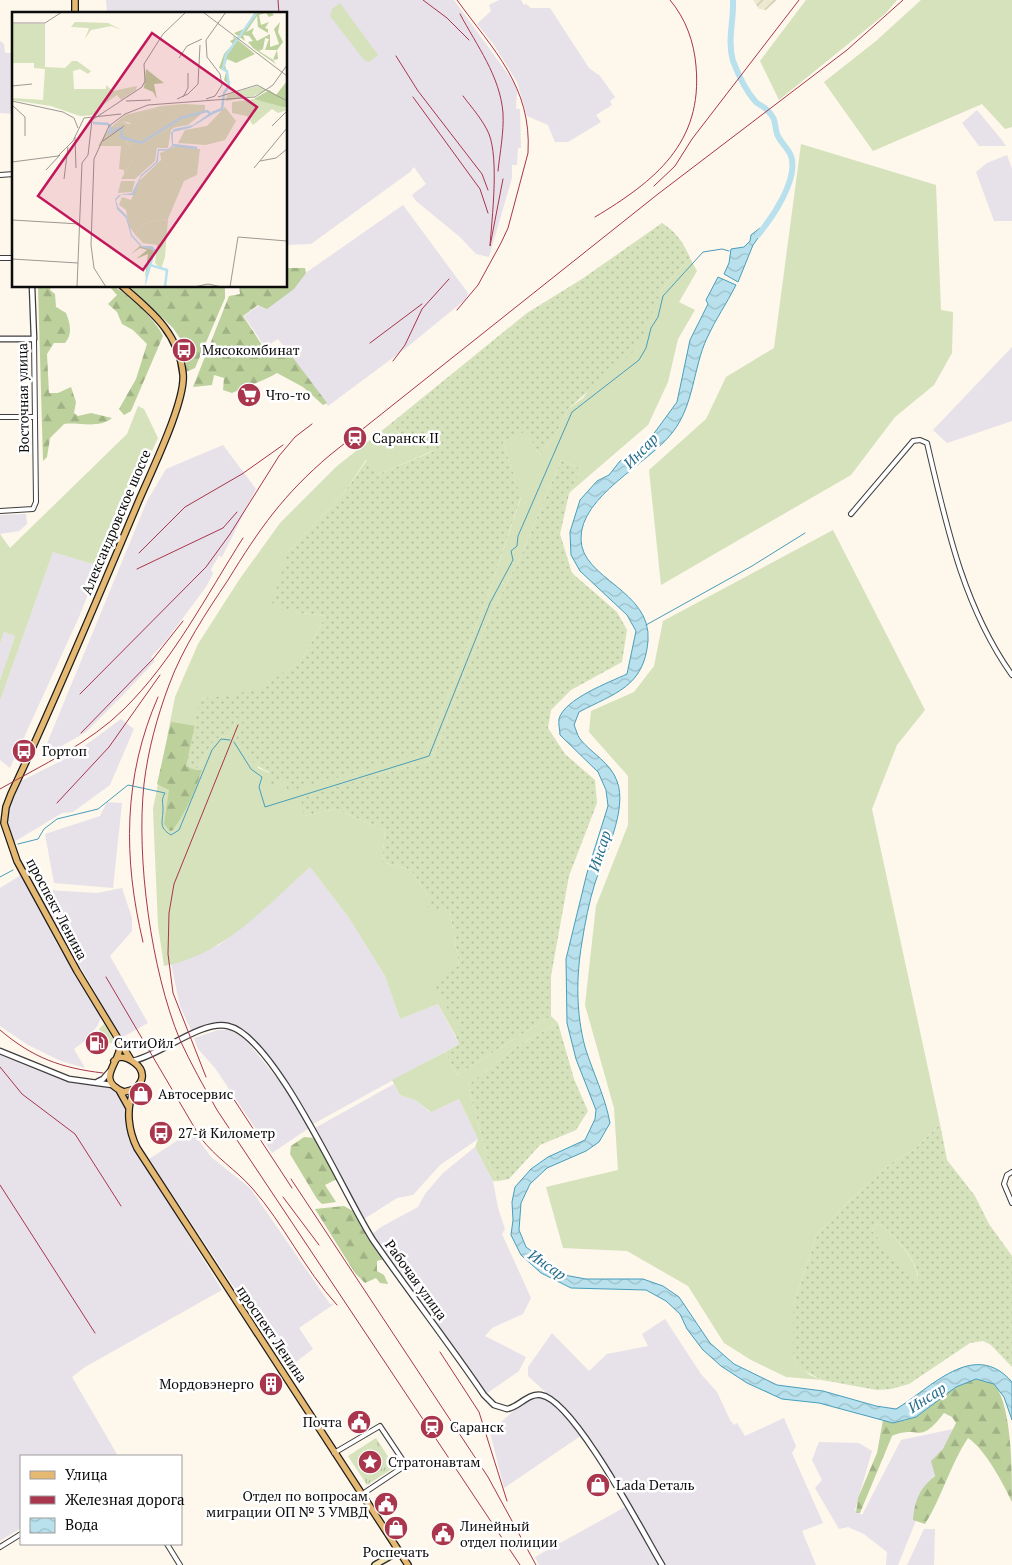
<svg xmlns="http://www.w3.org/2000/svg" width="1012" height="1565" font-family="'PT Serif',serif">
<defs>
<pattern id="farmland-furrows" width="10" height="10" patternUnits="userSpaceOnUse" patternTransform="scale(1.25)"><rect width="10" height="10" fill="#efe8d0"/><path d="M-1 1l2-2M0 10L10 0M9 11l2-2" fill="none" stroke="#ccc6b1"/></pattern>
<pattern id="forest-firs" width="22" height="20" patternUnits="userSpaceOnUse" patternTransform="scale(1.25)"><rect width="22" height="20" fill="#bcd19c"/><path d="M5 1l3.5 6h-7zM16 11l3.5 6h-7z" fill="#a0b285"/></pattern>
<pattern id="park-tufts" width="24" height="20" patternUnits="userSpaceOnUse" patternTransform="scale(1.25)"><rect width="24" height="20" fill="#d5e2bb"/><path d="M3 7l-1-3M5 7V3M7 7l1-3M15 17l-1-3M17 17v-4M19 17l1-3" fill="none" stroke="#b6c19f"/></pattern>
<pattern id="garden-dots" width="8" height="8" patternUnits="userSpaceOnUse" patternTransform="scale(1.25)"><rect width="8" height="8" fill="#d5e2bb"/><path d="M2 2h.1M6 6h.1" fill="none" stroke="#b6c19f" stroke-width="1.8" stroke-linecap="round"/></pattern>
<pattern id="water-waves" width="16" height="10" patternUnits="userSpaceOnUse" patternTransform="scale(1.25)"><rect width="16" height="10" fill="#b8e1ed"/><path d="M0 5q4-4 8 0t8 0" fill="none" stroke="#9dc0ca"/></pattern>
</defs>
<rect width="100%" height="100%" fill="#fdf7ec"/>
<path fill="#e7e1e9" d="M106,0h348l59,81 4,9 -1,19h4l1,39h-3l-1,17h-5v13l-23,79 -13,-3 -16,-17 -44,-36 -4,-6 14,-11 -12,-17 -4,5 -99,72 -25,1v-231h-179z
M499,0h22l3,5 2,-1 5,4h19l39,60 11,8 15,21 -5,4 2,4 -16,10 5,7 -33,20h-13l-7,-17 -21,-9 -10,-34 -23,-37 -17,-21 14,-13 -2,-6z
M0,41l4,3 1,9h9v61l-14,-1z
M977,110l24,29 5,7h-27l-17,-23z
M1007,155l5,14v52h-18l-18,-49 11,-9z
M403,205l65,88 -2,6 -60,49 -78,58 -50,-67 -13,8 -21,-31z
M1012,347v74l-65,22 -14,-13z
M223,445l33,44 -34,68 -3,-1 -8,13 2,5 -7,13 -41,55 -14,15 4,4 -30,32 -39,39 -45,26 106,-257 19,-32z
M26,514l1,10 -8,7 -19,3v-19z
M53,552l46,14 -20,51 -69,151 -10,-8v-59z
M4,632l11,4 -15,44v-36z
M121,719l13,10 -24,56 -37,27 -11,1 -48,29 -5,-10 -1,-15 1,-10 12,-26 50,-25z
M107,802l15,1 -9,85 -59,-5 -9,-49 55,-18z
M310,867l39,51 36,58 15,43 38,-15 21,40 -146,80 -33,-52 -34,-39 -15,-10 -15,-1 -25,8 -11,-24 -9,-42 48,-19 38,-30z
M21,875l37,71 43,70 -3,9 -12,15 -12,9 11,19 -24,-7 -33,-16 -28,-19v-138z
M122,888l10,30v13l-22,25 38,67 -27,15 -82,-144 8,-4 50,3z
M218,1030h12l15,9 40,49 24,40 -37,25 -57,-85 -17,-19 -4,-11z
M0,1053l71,30 37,3 9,6 9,18 3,29 93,151 -137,77 -13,10 46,79h-97v72l-21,13z
M394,1084l6,11 15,5 15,12 29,-13 19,40 -38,26 -27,30 -16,3 -33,21 -49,-91z
M192,1131l19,26 39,31 80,116h4l-35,24 14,21 -20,15 -20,-18 -124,-187z
M475,1147l18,34 5,27 7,21 -3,5 29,64 -8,16 -31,14 -7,8 41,21 -7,14 -33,23 -114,-160 9,-7 37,-20 7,-13 18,-21z
M665,1319l36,55 16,18 13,28 4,5 3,-2 8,13 39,-18 12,28 -4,7 31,70 -21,8 14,34h-150l-70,-119 -17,-23 -51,-47v-9l24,-34 37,38 18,-17 41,-8 -6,-12z
M538,1397l15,5 29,33 -78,53 -14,-56 32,-29z
M953,1429l-55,136h-12l1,-13 -23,-18 -16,-7 -9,2 -24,-41 7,-8 -10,-20 7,-18 40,1 13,8 -17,59 7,5 39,-75z
M625,1507l35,58h-121l-4,-8z
M924,1529h11l-1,36h-27z"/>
<path fill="url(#farmland-furrows)" d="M753,0h24l-11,10 -7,-1z"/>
<path fill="#d5e2bb" d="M806,0h91l-12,14 -106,86 -19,-39z
M921,0h91v127l-7,2 -23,-25 -109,47 -49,-69 52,-41z
M340,3l38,52 -9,7 -5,-2 -34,-44 2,-7z
M801,144l135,41 5,125 12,2 -1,41 -18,32 -39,32 -44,58 -190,110 -12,-115 57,-51 20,-42 48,-29z
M690,258l7,13 -18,31 16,8 -17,29 -10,43 -20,43 -79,68 12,-24 -20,-9 -40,96 -29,56 -31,71 -27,73 -7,6 -51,13 -72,41 31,-7 50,21 -3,32 29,8 18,28 21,14 9,53 1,67 -5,3 -17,-31 -38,15 -15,-43 -36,-58 -39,-51c-43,39 -87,88 -146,99l-6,-40 -5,-117 22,-112 23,-53 41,-64 41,-57 57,-57 52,-41 21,18 25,7 -56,24 -13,-14 -23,34 -55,58 6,60 32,4 -25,45 -44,30 -57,8 -4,71 19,-31 14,-4 8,-17h7l14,50 28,12 139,-28 62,-154 34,-100 -18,-56 23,-12 14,25 17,-23 11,-23 15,-11 73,-95 6,-14z
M138,406l6,3 14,29 -59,128 -46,-14 -53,149v-21l15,-44 -11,-4 -4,12v-110l10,14 117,-114z
M833,530l92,180 -28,35 -25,64 68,315 -25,25 -22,13 -42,37 -34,35 -24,72v50l3,8 14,11 12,5 -36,-3 -35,-17 -27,-17 -36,-57 -61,-35 -64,-3 -17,-61 72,-17 -4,-62 -29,-103 11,-99 32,-81v-49l-39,-44 2,-21 43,-19 20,-26 9,-45z
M551,1016l7,7 -42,24 -48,38 21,79 9,17h-5l-18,-34 3,-8 -19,-40 -28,13 -16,-12 -15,-5 -8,-15 53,-28 12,23z
M104,1024l11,18 -9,2 -7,-15z
M880,1224c15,13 39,37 38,58l-3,2 -43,-53 3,-6z"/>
<path fill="url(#forest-firs)" d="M286,268h19l1,5 -12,16 -27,20 -9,-4 -15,11 21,32 10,1 17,6 36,48 -4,2 -20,-18 -26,-14c-15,9 -29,12 -45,20l-9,-3 1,-12 -10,-3 -2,10 -19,2 36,-91 11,-2 -1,-8h47z
M38,286h13l-1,4 5,4 1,13 10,6c4,10 7,21 -1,30h-11l-7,11 2,39h9l13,-6 5,15 -2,11 4,3 13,-3 21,5c-13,11 -33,4 -48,6l-14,14 -3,19 -4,4z
M109,286c14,0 49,37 54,50l-32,75 -7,4 -5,-6 17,-30 11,-35 -14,-14 -11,-6 -5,-12 -9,-8 9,-9z
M129,286h96v12l-30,70 -9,4 -2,-28 -11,-16z
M171,722l25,4 -2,10 2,34h6c-7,21 -16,42 -29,60l-3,1 -6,-7 5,-34 -12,-6z
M304,1137l11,1 22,41 -12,6 11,17 -14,2 -5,-5 -27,-45 1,-8z
M344,1206l9,5 31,48 -7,2v10l7,4 4,9 -8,-1 -4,-5 -11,5 -10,-10 -40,-64z
M976,1379c6,1 14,2 19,6 17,23 17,85 17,117 -9,-19 -27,-53 -44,-64 -18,27 -26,59 -43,86l-12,-4c2,-20 6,-31 22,-44l-4,-15 12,-12 13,-26 -4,-6 -8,-4c-26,34 -24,11 -52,23l-32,77h-4l2,-15 19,-45 6,-33c29,9 49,-17 71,-32 7,-4 15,-6 22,-9z"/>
<path fill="url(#park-tufts)" d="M376,1438l19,29 -28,18 -19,-29z"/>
<path fill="url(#garden-dots)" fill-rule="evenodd" d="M662,223c14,9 22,20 28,35l-28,31 -18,44 -12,20 -64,56 -11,23 -17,23 -14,-24 -23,11 18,55 -34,101 -62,154 -137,40 -3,-12 -14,7 -2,-15c-16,-6 -24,-18 -33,-33l8,-21h-7l-8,17 -14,4 -19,31 -10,-3 14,-68 57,-9 44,-29 25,-45 -32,-4 -22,-9 16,-51 55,-58 24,-34 12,14 55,-23 -24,-8 -21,-18 138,-112 55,-34z
M561,460l20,9 -12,25 -9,40 12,39 45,39 10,18 -5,32 -51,28 -20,20 -3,18 17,26 30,26 2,23 -28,73 -18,100v40l-94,59 -12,-23 14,-8 -4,-9 5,-5 -25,-43 24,-22 -9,-53 -23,-5 2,-9 -18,-28 -29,-8 3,-32 -50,-21 -31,7 -3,-18 75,-23 51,-13 7,-6 27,-73 31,-71 29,-56z
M558,1023l16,56 14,32 -12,19 -36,15 -31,34 -11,2 -9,-17 -21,-79 48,-38z
M940,1124l7,36 28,36 14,28 23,32v111l-21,-22 -8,-4 -13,2 -61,41 -18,5 -14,1 -55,-10 -19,-10 -7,-6 -3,-8v-50l24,-72 34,-35 42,-37 22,-13zM880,1224c15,13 40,37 38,58l-3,1 -43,-52 3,-6z"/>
<path fill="url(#water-waves)" stroke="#489ebb" d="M760,228l3,3 -10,14 -15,37 -14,-8 5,-11 2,-14 13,-2 6,-6 1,-6z
M718,277l18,8c-9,18 -21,35 -29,53 -14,30 -13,68 -35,95 -24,31 -92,63 -91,106 0,40 71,51 67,102 -4,46 -33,52 -69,71l-5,13c2,4 3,10 6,14 12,15 30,23 37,42 11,29 -13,75 -22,102 -6,19 -10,40 -13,59 -6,35 -6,71 3,105 8,26 20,49 25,76l-11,19 -13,9 -39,17 -17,16 -9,19 -2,27 7,17 38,28 22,4h57l20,7 16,11 31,46 24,21 43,21 46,6 53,15 20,3c34,-20 78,-71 116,-27v38l-8,-23 -10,-13 -18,-5 -20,8 -40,30 -23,6 -74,-20 -37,-4 -35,-16 -26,-17 -18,-16 -16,-21 -7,-15 -14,-13 -20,-11 -75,-2 -30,-15 -20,-18 -10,-20 2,-15 -1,-18 3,-15 16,-18 17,-12 37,-17 10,-21 1,-9 -20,-51 -9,-36 -1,-64 21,-86 21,-67 -2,-16 -8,-18 -38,-37c0,-5 -2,-12 -1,-16 5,-20 51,-37 68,-45l9,-43 -9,-16 -47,-44 -9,-16 -1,-23 10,-32 17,-19 12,-6 11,-14 12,-6 23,-23 22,-30 13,-62 18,-36 -2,-4z"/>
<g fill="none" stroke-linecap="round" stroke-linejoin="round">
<path stroke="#489ebb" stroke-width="1" d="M646,625l106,-59 53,-33
M234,742l17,27 11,8 -3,10 6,20 164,-51 61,-153 23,-43 -2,-9 6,-5 1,-10 54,-124 67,-52 7,-12 5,-20 7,-11 5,-21 40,-44 19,-3 7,2
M18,844l20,-5 6,-10 13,-10 41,-10 30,-24 37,8c-4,7 -2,9 -2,16 0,13 -5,18 8,26l8,-5 33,-80 9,-11 9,1
M0,877l13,-7"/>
<path stroke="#b8e1ed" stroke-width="6" d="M733,0c1,20 -6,41 0,61 5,13 13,30 22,40 3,4 9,5 12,9 10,9 7,14 10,24 3,8 11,14 14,22 8,23 -19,62 -33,79"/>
<g stroke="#3e3e3e" stroke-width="6">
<path id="minor" d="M0,175l14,-1
M0,258h14
M0,417h35
M0,511l33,-2 3,-7 -2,-163
M851,514l62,-73 7,-1 7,3c19,81 36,163 85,232
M1012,1172l-5,3 -3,9 8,19
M334,1453l46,-27 26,39 -45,30
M167,1544l13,21
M0,1547l21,-13"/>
</g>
<g stroke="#3e3e3e" stroke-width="7">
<path id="tertiary" d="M0,339h34l-2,-53
M0,1051l69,28 43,6
M132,1061c28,-5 68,-41 96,-35 47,10 117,171 145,214 36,52 75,102 111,155l10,10 13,4c12,-2 21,-16 34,-14 33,5 102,138 121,170
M97,1082l6,-3 7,-8"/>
</g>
<g stroke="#2d2d2d" stroke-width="8">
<path id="secondary" d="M375,1565l24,-14"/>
</g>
<g stroke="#1c1c1c" stroke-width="8">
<path id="primary" d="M75,0v14
M122,286c29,25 57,47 61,88 3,28 -34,102 -46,131 -41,97 -81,194 -126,289l-5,13 -2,16 13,38 60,110 54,89
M120,1046c0,17 -26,34 4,46l11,-3
M114,1061l5,-4c10,0 25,9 23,21 -1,6 -6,9 -8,13 -9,18 -5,41 3,57l271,417
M119,1090l10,18"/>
</g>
<use href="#minor" stroke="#fff" stroke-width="4"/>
<use href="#tertiary" stroke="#fff" stroke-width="4.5"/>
<use href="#secondary" stroke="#f4e3b0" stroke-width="5"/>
<use href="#primary" stroke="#e6b972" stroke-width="5.5"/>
<path stroke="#a9364c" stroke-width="1" d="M278,0l1,14
M423,0l24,18 22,22
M460,14c17,32 40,62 43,99 1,19 -3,39 -5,58
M396,56l22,35 64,83 6,16
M463,96c9,12 20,24 26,38 10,26 3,83 1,112l13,-67
M413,97l67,92 8,24
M654,186l21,-20 17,-27 107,-139
M595,217c60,-36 108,-74 101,-151 -2,-24 -10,-47 -26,-66
M457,310l21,-25 23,-42 7,-15 20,-75c4,-67 -35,-103 -71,-153
M370,343l52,-39
M393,361l12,-16 17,-36 27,-30
M139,553l46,-46 57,-33 41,-29
M137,569l86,-41 14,-16
M80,694l126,-127 24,-33 49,-78 16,-19 17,-13
M81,733l72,-74 30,-38
M0,789c42,-24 90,-46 124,-80 49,-48 82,-113 119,-171
M57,803l52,-56 51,-72
M143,942c-20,-84 -20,-165 15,-245
M106,977l94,160c16,21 35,32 52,51 32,36 52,81 85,117
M0,1030c33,28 61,38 103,43
M0,1067l22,27 53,40 46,72
M206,1077l-33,-84 -5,-39 1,-41 5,-29 64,-159
M231,1095l61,93
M291,1179l197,298 48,88
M0,1185l95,148
M283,1197l36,48
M440,1352l39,60 28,89
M520,1565l-303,-455c-13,-23 -26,-46 -37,-70 -29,-70 -44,-182 -36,-256 4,-34 13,-67 25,-99 14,-38 37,-72 59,-105 32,-52 55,-85 102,-125l328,-261 189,-144 56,-50"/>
</g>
<defs>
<g id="bus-disc" transform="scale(1.25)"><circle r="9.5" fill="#a9364c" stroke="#fff"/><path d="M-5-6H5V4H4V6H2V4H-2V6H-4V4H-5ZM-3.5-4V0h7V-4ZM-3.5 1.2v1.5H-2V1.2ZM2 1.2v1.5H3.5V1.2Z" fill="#fff"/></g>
<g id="supermarket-disc" transform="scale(1.25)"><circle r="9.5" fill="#a9364c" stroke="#fff"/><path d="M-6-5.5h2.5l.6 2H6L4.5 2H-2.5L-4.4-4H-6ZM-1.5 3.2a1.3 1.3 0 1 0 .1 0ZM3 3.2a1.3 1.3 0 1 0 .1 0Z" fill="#fff"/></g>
<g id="station-disc" transform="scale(1.25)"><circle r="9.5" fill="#a9364c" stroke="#fff"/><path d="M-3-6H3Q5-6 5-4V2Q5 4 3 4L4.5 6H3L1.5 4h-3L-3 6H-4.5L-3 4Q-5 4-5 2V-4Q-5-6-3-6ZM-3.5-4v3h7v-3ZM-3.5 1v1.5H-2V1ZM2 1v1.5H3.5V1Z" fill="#fff"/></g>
<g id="fuel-disc" transform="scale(1.25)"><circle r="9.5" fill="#a9364c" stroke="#fff"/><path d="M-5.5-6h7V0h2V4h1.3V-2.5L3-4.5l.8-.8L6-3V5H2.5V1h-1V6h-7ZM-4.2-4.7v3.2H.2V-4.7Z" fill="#fff"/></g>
<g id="shop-disc" transform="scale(1.25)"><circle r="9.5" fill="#a9364c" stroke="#fff"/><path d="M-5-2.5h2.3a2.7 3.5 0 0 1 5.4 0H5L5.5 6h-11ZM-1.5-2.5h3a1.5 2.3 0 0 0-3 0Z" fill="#fff"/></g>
<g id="building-disc" transform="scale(1.25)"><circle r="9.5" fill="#a9364c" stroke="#fff"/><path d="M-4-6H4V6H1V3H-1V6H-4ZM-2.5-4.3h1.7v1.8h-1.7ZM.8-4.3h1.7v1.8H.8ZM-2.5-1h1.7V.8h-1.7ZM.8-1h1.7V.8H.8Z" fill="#fff"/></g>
<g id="civic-disc" transform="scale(1.25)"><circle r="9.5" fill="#a9364c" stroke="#fff"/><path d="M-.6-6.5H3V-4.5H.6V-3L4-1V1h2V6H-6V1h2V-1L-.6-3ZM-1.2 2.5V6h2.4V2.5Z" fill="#fff"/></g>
<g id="sight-disc" transform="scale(1.25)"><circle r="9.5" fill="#a9364c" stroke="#fff"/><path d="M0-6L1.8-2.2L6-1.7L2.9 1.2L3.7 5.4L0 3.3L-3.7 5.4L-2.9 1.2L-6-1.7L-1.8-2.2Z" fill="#fff"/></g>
</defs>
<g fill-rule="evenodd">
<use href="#bus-disc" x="184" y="350"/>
<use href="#supermarket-disc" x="249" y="395"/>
<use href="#station-disc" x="355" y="438"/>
<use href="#bus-disc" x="24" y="751"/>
<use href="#fuel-disc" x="97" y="1043"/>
<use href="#shop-disc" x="141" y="1094"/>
<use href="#bus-disc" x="161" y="1133"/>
<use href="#building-disc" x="271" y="1384"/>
<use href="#civic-disc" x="359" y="1422"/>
<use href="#station-disc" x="432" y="1427"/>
<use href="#sight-disc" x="370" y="1462"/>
<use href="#shop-disc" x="598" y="1485"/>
<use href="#civic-disc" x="386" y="1504"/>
<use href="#shop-disc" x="396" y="1528"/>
<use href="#civic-disc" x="443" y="1534"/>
</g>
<g text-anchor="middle" stroke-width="5" stroke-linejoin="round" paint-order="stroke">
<g font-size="14" fill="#0b0b0b" stroke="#fff" text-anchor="start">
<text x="202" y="355">Мясокомбинат</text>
<text x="266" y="400">Что-то</text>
<text x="372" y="443">Саранск II</text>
<text x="42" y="756">Гортоп</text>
<text x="114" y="1048">СитиОйл</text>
<text x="158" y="1099">Автосервис</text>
<text x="178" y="1138">27-й Километр</text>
<text x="254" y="1389" text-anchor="end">Мордовэнерго</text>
<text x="342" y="1427" text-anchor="end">Почта</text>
<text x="450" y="1432">Саранск</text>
<text x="388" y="1467">Стратонавтам</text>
<text x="616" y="1490">Lada Dеталь</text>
<text x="368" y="1501" text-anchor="end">Отдел по вопросам<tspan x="368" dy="16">миграции ОП № 3 УМВД</tspan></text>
<text x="460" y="1531">Линейный<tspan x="460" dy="16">отдел полиции</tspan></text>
<text x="396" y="1557" text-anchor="middle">Роспечать</text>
</g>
<g font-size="14" fill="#0b0b0b" stroke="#fff">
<text transform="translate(23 398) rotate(-91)" y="5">Восточная улица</text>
<text transform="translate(116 522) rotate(-67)" y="5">Александровское шоссе</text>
<text transform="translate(57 909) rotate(62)" y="5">проспект Ленина</text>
<text transform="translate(416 1280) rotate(54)" y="5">Рабочая улица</text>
<text transform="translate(272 1334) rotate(56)" y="5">проспект Ленина</text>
</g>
<g font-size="15" font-style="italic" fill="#266e8c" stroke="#fff">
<text transform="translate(641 451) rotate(-46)" y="5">Инсар</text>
<text transform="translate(600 851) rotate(-72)" y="5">Инсар</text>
<text transform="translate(547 1265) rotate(34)" y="5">Инсар</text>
<text transform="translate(927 1398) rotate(-33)" y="5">Инсар</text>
</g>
</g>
<g transform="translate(12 12)">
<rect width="275" height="275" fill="#fdf7ec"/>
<path d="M0,12h33v43l20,1 7,-7h5l14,10 -3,3 -8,-5 -7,2 1,18h32v-4l7,6 24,-5 -1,4 -15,10 -4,-5 -21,15v5l-16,1 -29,-10 -39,-6v-2l31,2 2,-31 -11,-1v-5h-22zM245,74l10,4 -13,6 -28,5 1,-6zM242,87l26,5 7,6 -9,3 -6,-4 -19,16 -6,-9 -15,-3v-11zM149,94l3,6 -8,-4 -14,4 -4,7 3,2 -6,3 -13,-3 -7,6 10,-1 -2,2 49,-12 3,4 30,-9 -17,14 -22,4 -24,15 -17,-5 6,9 1,13 -8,13v-4l-5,-1 2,-23h-23l3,-5 8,-12 16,-14zM213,95l11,14 -11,19 -19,5 -28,-2 7,-13 22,-4zM164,134l24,3 -3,26 -13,6 -16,38 -21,3 -11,11 1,4 -8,-11 -3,-16 -7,-5 3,-8 9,3 8,-19 22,-21 -1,-7z" fill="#d5e2bb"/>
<path d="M243,0h16l3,3 -5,2 -3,-4 -7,2 2,10 8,-3 -4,6 3,1v4l-10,-6 -1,-11 -11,16 8,-4 -2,5 5,8 13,-7v13l9,-3 -5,-15 6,-7 -2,10 5,10 -6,8 1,9 -5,1 3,4 -23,-16 -5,-6 5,-1 -4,-5 -6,-1 2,6 -11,-8 10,-4zM253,26l4,1 -4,11h12l-4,10 -14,-9 4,-2zM221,24l22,18 -19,9 -9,-4 -2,6 5,19h-2l-4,-4 2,-8 -7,-4 5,-14 9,-10 -3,-3 4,-2zM134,57l18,14 -10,1 3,15 -4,-7 -9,-4zM275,69v27l-33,-9 15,-9 7,5zM128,234l14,4 -9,27 3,-23 -12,5 11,-9 -7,-2 -9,6z" fill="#bcd19c" fill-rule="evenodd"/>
<path d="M63,10l33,1 14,7 -11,-4 -20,4 -6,9 4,-11 -18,-1zM172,92l21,1v6l-30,9 -3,-4 -2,7 -29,20 -17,-6v-11l-9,1 7,-6 6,3 12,-3 -4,-5 6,-4 15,-4 6,4 -2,-6zM165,110l1,3 -7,5 -3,18h-11l-2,13 -20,18h-14l11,-18 -3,-10 2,-3 -6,-10 17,6zM109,169h14l-3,11 -14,1zM156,207l-3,38 -4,12 -6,-6 2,-18 -14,-2 -8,-9 12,-12z" fill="#d5e2bb"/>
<path d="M198,101h5l-25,15 -17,4v15l-4,3 -10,1 -1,11 -17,15 -7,18h-13l-5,5 2,7 9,9 5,19 10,11h10l4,4 -11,37 1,-15 8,-22 -13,-3 -10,-11 -5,-18 -9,-9 -2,-10 4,-4 13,-2 9,-18 15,-13 2,-13h10l4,-3 -1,-13 3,-4 19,-4z" fill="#b8e1ed"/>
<path fill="none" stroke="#b8e1ed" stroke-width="2.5" d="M200,101l10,-4 2,-16 5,-7 -2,-15 -4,-2 3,-14 31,-43M81,111l15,1 3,4 -2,5 12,-6M110,116l-1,9 20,6 40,-25 26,-7 4,3M161,133l24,3M138,253l17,5 -2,17"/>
<path fill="none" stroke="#9c9992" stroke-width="1" d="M191,0l84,64M0,11h33l17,-11M167,46l8,-12 15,-7M0,74l20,-2M171,85l5,-9v-15M206,85l39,-12 30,16M165,87l11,-5 10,-10 2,-39M194,87l9,-3 7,-11 -2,-11 -13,-17 -1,-17 20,-28M0,89l51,11 11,6 4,10M114,89l25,-1M0,93l13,12v19M260,114l15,-15M63,125l1,31M91,129l21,-15M248,149l16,-3 11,-9M0,150l46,-6 15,-15 11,-23 37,-4M242,156l33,-40M34,158l14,-15M52,167l4,-32M0,208l68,4M0,247l66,4M65,275l5,-124 6,-8 4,-35 50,-33 3,-6 -1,-17 19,-30 23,-22M94,275l-12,-19 -3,-23 3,-86 15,-33 16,-12 23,-9 107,-8 18,-12 14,-20M182,275l14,-3 14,3M218,275l8,-50 49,4"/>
<path fill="#c2185b" fill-opacity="0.15" stroke="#c2185b" stroke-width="2.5" d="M140,21l105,74 -114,163 -105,-74z"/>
<rect width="275" height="275" fill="none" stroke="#0b0b0b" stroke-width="2.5"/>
</g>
<rect x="20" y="1455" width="162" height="90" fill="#ffffff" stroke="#9d9d9d"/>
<rect x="30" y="1471" width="25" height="8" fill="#e6b972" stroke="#9d9d9d"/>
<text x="65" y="1480" font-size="15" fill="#0b0b0b">Улица</text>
<rect x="30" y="1496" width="25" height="8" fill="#a9364c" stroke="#9d9d9d"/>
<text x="65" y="1505" font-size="15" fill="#0b0b0b">Железная дорога</text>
<rect x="30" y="1518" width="25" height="15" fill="url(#water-waves)" stroke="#9d9d9d"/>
<text x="65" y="1530" font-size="15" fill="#0b0b0b">Вода</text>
</svg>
